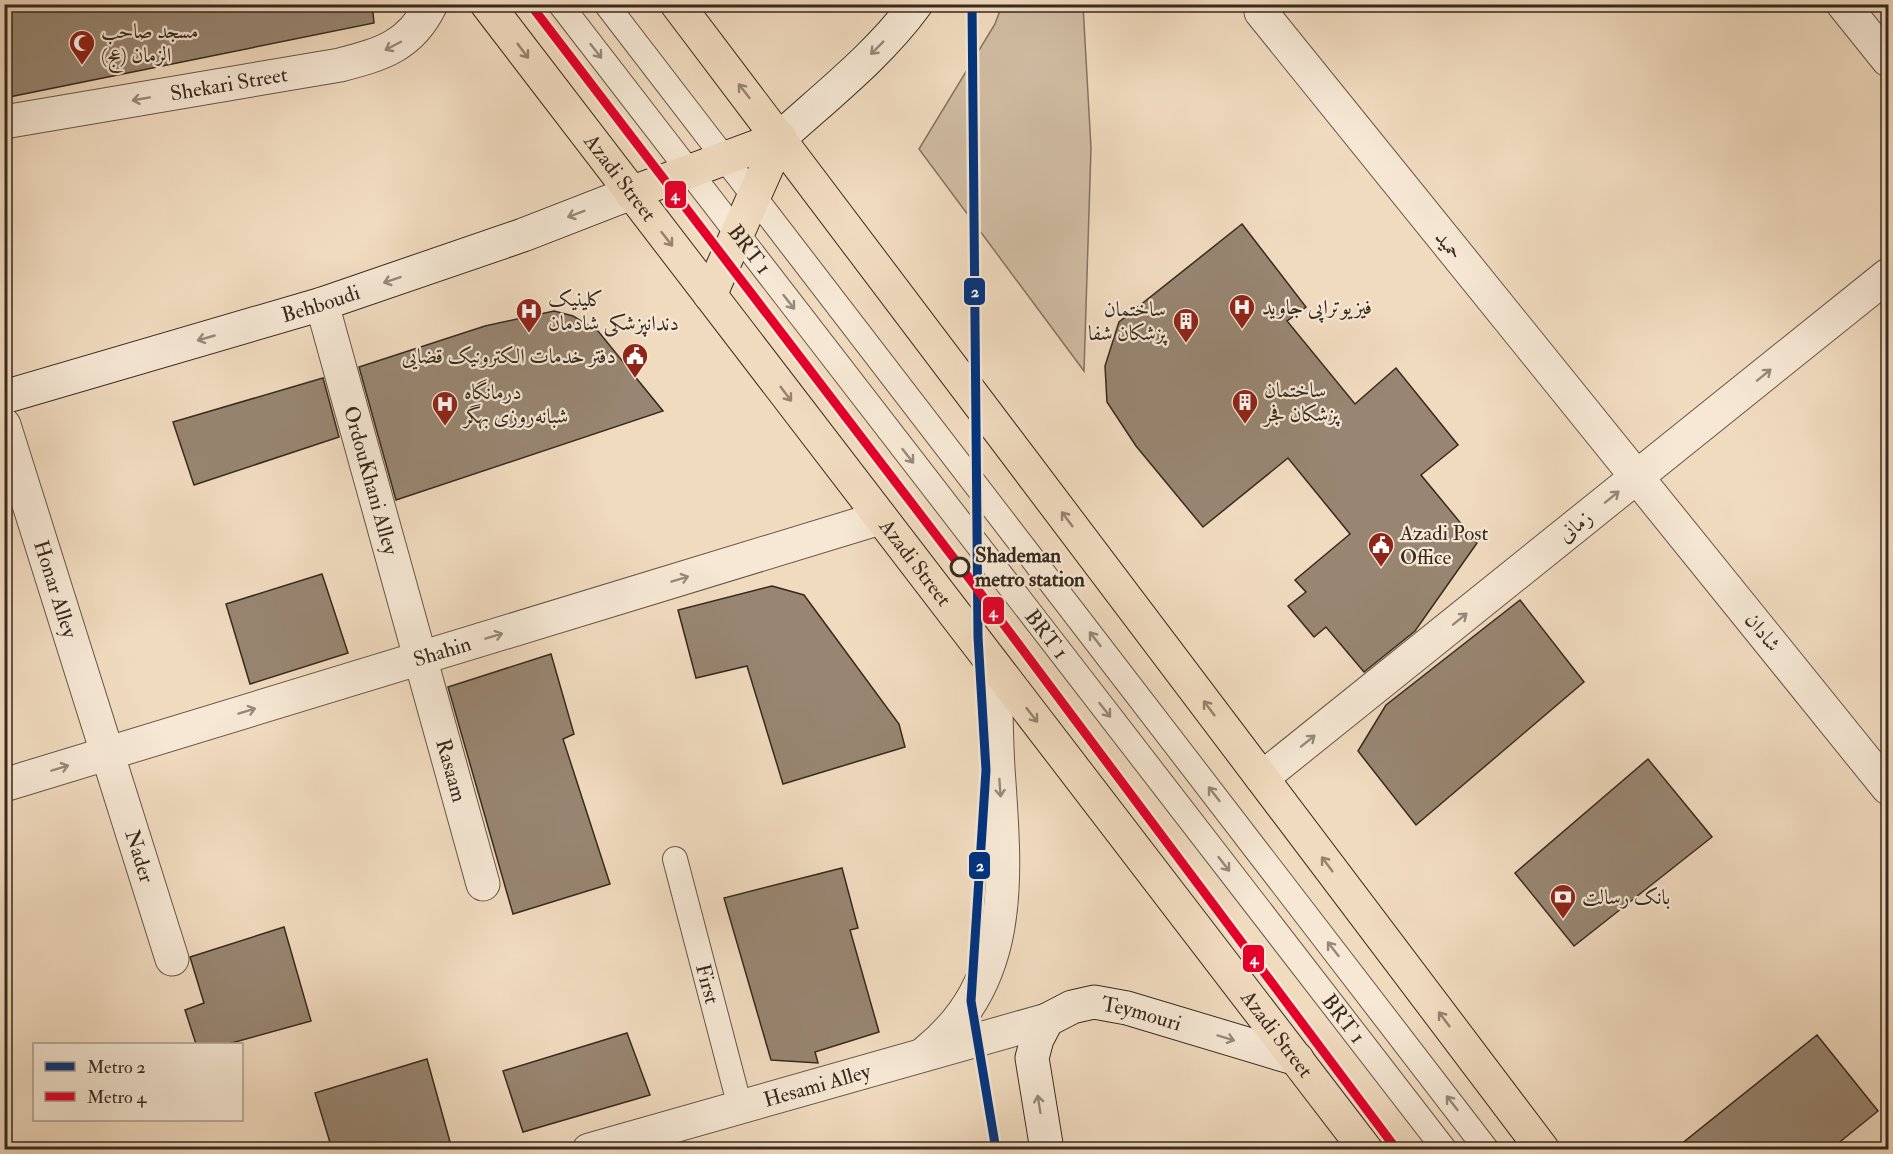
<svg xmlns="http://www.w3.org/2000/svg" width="1893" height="1154" font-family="'IM FELL Double Pica',Amiri,serif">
<rect width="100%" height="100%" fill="#f1dbbf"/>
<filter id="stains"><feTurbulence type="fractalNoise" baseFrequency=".00333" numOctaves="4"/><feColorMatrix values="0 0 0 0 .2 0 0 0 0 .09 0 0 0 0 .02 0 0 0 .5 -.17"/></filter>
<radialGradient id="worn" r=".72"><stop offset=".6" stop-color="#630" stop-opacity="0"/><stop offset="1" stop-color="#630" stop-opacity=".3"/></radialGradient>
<path fill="#d1bda4" stroke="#847362" stroke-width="1.5" d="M1002,5h81l8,143 -7,223 -165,-222 76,-125z"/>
<path fill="#988672" stroke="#37291f" stroke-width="1.5" d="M4,4h368l2,19 -370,75z
M1242,224l64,83 -19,14 68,83 41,-36 62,77 -37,30 56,68 -62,88 -51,41 -38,-45 -12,10 -26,-31 18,-14 -11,-12 55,-46 -62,-76 -85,69 -67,-81 -29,-44 -2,-36 14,-44z
M554,311l19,5 25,15 65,80 -267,89 -37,-133 126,-41z
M323,378l16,59 -145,48 -21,-63z
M322,574l26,79 -98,31 -24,-80z
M772,586l32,9 95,129 6,23 -122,37 -36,-118 -51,12 -18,-68z
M1520,600l64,82 -168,143 -58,-74 28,-46z
M551,654l23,80 -11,5 47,145 -97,30 -65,-227z
M1648,759l64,78 -138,109 -59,-73z
M842,868l16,60 -8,2 29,102 -64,20 3,11 -47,-3 -47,-162z
M284,927l27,94 -83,23h-32l-11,-34 19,-7 -14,-46z
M627,1033l23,62 -127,37 -20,-61z
M1817,1035l61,76 -47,38h-156z
M427,1059l25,90h-120l-17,-56z"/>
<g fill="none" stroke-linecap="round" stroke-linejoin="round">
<g stroke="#665647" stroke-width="26">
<g id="service">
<path id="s1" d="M560,4l885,1146"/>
<path d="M606,4l881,1146"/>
<path id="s2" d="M675,859l65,248"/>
</g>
</g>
<g stroke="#665647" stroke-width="35">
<g id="minor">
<path d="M1843,4l45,56"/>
<path d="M1261,12l627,776"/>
<path id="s3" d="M322,304l161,580"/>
<path id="s4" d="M4,425l168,534"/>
<path d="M1262,778l626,-503"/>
<path id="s5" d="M4,785l876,-267"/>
<path d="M926,1052c91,-73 79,-179 72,-284 -2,-33 -2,-67 -3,-101"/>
<path id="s6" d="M589,1150l458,-130"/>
</g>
</g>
<g stroke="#665647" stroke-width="35">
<g id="tertiary">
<path id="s7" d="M4,122l336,-57c42,-11 71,-19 91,-61"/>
</g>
</g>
<g stroke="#37291f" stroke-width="35">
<g id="secondary">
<path d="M780,138c46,-42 99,-83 136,-134"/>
<path id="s8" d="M4,397l318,-93 201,-69 108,-42"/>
<path id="s9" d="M1047,1150l-15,-92 5,-19 10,-19 25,-13 22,-5 33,6 170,51"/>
</g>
</g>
<g stroke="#37291f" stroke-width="35">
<g id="primary">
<path id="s10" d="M487,4l879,1146"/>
<path d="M677,4l866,1146"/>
<path d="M631,193l149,-55"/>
<path d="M710,295l70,-157"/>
</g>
</g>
<use href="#service" stroke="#f6e8d5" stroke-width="24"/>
<use href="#minor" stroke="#f6e8d5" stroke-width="33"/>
<use href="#tertiary" stroke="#f6e8d5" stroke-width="33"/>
<use href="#secondary" stroke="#f6e8d5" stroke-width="33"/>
<use href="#primary" stroke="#f1dbbf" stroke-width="33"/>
<g stroke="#f6e8d5" stroke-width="14">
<path id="metro-1" d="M972,4l6,633 8,133 -15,231 25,149"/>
</g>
<g stroke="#f6e8d5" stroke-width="14">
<path id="metro-2" d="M530,4l442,578 425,568"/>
</g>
<use href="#metro-1" stroke="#003380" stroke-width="9"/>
<use href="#metro-2" stroke="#e4002b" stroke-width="9"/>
</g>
<defs><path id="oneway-shaft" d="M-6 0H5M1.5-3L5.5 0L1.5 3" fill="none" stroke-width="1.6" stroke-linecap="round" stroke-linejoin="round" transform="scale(1.5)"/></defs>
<g stroke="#96887a">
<use href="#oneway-shaft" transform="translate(393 46) rotate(152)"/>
<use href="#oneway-shaft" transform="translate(877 48) rotate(135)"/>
<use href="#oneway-shaft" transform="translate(596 51) rotate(52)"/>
<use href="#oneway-shaft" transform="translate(141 99) rotate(170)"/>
<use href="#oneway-shaft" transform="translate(576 214) rotate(159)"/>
<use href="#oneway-shaft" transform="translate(392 280) rotate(161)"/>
<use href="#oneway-shaft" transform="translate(789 302) rotate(52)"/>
<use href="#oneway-shaft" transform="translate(206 338) rotate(164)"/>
<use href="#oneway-shaft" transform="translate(1764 375) rotate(-39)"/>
<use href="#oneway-shaft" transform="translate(908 456) rotate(52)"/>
<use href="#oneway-shaft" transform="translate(1612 497) rotate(-39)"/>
<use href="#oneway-shaft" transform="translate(680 579) rotate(-17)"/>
<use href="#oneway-shaft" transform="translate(1460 619) rotate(-39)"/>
<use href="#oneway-shaft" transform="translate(494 636) rotate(-17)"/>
<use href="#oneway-shaft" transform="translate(1095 639) rotate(-128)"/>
<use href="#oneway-shaft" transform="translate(1105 710) rotate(52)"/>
<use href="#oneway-shaft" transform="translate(247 711) rotate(-17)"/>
<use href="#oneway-shaft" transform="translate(1308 741) rotate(-39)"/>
<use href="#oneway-shaft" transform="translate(60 768) rotate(-17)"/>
<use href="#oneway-shaft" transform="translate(1000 788) rotate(86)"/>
<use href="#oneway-shaft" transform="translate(1214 794) rotate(-128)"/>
<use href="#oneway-shaft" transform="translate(1224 864) rotate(52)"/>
<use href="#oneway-shaft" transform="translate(1333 949) rotate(-128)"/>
<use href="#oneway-shaft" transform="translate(1226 1038) rotate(17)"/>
<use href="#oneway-shaft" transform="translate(1452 1103) rotate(-128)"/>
<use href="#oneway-shaft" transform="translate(1039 1104) rotate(-99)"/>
</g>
<g stroke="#94826f">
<use href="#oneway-shaft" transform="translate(523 51) rotate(53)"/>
<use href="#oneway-shaft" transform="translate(744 91) rotate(-128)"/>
<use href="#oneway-shaft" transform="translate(667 239) rotate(52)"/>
<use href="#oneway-shaft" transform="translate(786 394) rotate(53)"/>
<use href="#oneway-shaft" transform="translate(1067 519) rotate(-127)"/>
<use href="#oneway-shaft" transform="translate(1209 708) rotate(-127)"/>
<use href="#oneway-shaft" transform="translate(1032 715) rotate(52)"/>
<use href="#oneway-shaft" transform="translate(1327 864) rotate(-127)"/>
<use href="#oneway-shaft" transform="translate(1444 1019) rotate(-127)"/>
</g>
<defs>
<g id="mosque-pin" transform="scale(1.35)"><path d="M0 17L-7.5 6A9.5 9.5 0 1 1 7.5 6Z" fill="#8f2418" stroke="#f6e8d5"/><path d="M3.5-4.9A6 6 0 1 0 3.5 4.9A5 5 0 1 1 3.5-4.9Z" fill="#fff"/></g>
<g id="hospital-pin" transform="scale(1.35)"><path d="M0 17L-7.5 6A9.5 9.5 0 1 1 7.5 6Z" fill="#8f2418" stroke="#f6e8d5"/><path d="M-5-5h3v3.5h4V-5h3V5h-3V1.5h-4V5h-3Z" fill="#fff"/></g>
<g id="building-pin" transform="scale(1.35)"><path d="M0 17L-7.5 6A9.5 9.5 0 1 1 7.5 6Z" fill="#8f2418" stroke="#f6e8d5"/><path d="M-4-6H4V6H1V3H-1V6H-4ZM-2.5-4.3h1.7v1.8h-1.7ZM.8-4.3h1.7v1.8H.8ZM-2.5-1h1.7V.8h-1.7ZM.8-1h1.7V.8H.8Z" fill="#fff"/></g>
<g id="civic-pin" transform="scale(1.35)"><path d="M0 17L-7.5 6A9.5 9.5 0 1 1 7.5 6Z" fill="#8f2418" stroke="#f6e8d5"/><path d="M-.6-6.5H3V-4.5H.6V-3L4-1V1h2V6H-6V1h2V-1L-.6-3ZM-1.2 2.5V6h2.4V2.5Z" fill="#fff"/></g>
<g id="bank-pin" transform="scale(1.35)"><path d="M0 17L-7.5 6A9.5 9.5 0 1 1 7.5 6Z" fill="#8f2418" stroke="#f6e8d5"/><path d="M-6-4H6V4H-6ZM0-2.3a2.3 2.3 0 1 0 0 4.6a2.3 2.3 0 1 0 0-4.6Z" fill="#fff"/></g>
</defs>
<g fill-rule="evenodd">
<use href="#mosque-pin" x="82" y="43"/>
<use href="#hospital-pin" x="1242" y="307"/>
<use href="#hospital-pin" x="529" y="311"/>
<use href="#building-pin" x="1186" y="321"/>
<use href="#civic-pin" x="635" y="356"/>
<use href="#building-pin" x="1245" y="402"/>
<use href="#hospital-pin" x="445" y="404"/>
<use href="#civic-pin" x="1381" y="545"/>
<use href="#bank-pin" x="1563" y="897"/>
</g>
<circle fill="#f6e8d5" stroke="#37291f" stroke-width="3" cx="960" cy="567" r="9"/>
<g text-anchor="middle" stroke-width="4.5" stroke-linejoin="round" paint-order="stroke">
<g font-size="21" fill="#37291f" stroke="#f6e8d5" text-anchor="start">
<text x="101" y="38">مسجد صاحب<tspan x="101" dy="24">الزمان (عج)</tspan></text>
<text x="548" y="306">کلینیک<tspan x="548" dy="24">دندانپزشکی شادمان</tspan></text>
<text x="1262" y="314">فیزیوتراپی جاوید</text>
<text x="1166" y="316" text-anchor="end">ساختمان<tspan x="1166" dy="24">پزشکان شفا</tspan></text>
<text x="616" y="363" text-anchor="end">دفتر خدمات الکترونیک قضایی</text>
<text x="1264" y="397">ساختمان<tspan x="1264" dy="24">پزشکان فجر</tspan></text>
<text x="464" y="399">درمانگاه<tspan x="464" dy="24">شبانه‌روزی بهگر</tspan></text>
<text x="1400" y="540">Azadi Post<tspan x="1400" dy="24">Office</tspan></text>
<text x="1582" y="904">بانک رسالت</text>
</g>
<g font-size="21" fill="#37291f" stroke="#f6e8d5">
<text dy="7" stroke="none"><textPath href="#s7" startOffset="228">Shekari Street</textPath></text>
<text dy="7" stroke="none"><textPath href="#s10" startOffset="219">Azadi Street</textPath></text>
<text transform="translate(1449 245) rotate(51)" y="7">حمید</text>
<text dy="7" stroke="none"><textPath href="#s1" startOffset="310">BRT 1</textPath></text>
<text dy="7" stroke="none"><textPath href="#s8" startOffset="330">Behboudi</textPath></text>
<text dy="7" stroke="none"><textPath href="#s3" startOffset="183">OrdouKhani Alley</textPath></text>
<text transform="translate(1575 526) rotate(-39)" y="7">زمانی</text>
<text dy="7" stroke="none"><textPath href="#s10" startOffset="704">Azadi Street</textPath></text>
<text dy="7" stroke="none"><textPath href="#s4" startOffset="172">Honar Alley</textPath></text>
<text transform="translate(1763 632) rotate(51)" y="7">شادان</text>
<text dy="7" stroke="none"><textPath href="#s1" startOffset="796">BRT 1</textPath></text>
<text dy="7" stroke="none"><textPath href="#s5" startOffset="458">Shahin</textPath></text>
<text dy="7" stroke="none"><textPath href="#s3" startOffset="484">Rasaam</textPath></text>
<text dy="7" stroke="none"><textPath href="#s4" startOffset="452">Nader</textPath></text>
<text dy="7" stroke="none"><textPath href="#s2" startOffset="129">First</textPath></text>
<text dy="7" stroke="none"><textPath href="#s9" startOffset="234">Teymouri</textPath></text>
<text dy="7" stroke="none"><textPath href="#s1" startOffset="1282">BRT 1</textPath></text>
<text dy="7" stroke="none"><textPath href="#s10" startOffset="1298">Azadi Street</textPath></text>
<text dy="7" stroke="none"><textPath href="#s6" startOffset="237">Hesami Alley</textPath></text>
</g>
<g font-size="21" font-weight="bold" fill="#37291f" stroke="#f6e8d5" text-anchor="start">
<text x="975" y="562">Shademan<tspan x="975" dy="24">metro station</tspan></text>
</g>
</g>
<g stroke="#f6e8d5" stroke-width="2">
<rect x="664" y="180" width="23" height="29" rx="6" fill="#e4002b"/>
<rect x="963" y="277" width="23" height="29" rx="6" fill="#003380"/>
<rect x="982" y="596" width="23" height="29" rx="6" fill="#e4002b"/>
<rect x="968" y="851" width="23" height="29" rx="6" fill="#003380"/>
<rect x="1242" y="944" width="23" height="29" rx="6" fill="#e4002b"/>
</g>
<g font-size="16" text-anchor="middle" font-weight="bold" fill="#fff">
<text x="675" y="200">4</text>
<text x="975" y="297">2</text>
<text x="993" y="617">4</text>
<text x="980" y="871">2</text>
<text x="1254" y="964">4</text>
</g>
<rect width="1893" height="1154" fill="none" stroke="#f1dbbf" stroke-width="24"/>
<rect x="6" y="6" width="1881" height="1142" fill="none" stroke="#37291f" stroke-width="3"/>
<rect x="12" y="12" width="1869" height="1130" fill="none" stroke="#37291f" stroke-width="1.5"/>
<rect x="33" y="1043" width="210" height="78" fill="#f6e8d5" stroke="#aa9c8c" stroke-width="1.5"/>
<rect x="45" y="1062" width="30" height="9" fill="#003380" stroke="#aa9c8c" stroke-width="1.5"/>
<text x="87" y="1073" font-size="18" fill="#37291f">Metro 2</text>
<rect x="45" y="1092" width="30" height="9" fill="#e4002b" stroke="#aa9c8c" stroke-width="1.5"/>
<text x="87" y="1103" font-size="18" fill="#37291f">Metro 4</text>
<rect width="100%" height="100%" filter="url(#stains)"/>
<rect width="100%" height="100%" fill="url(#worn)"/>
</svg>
